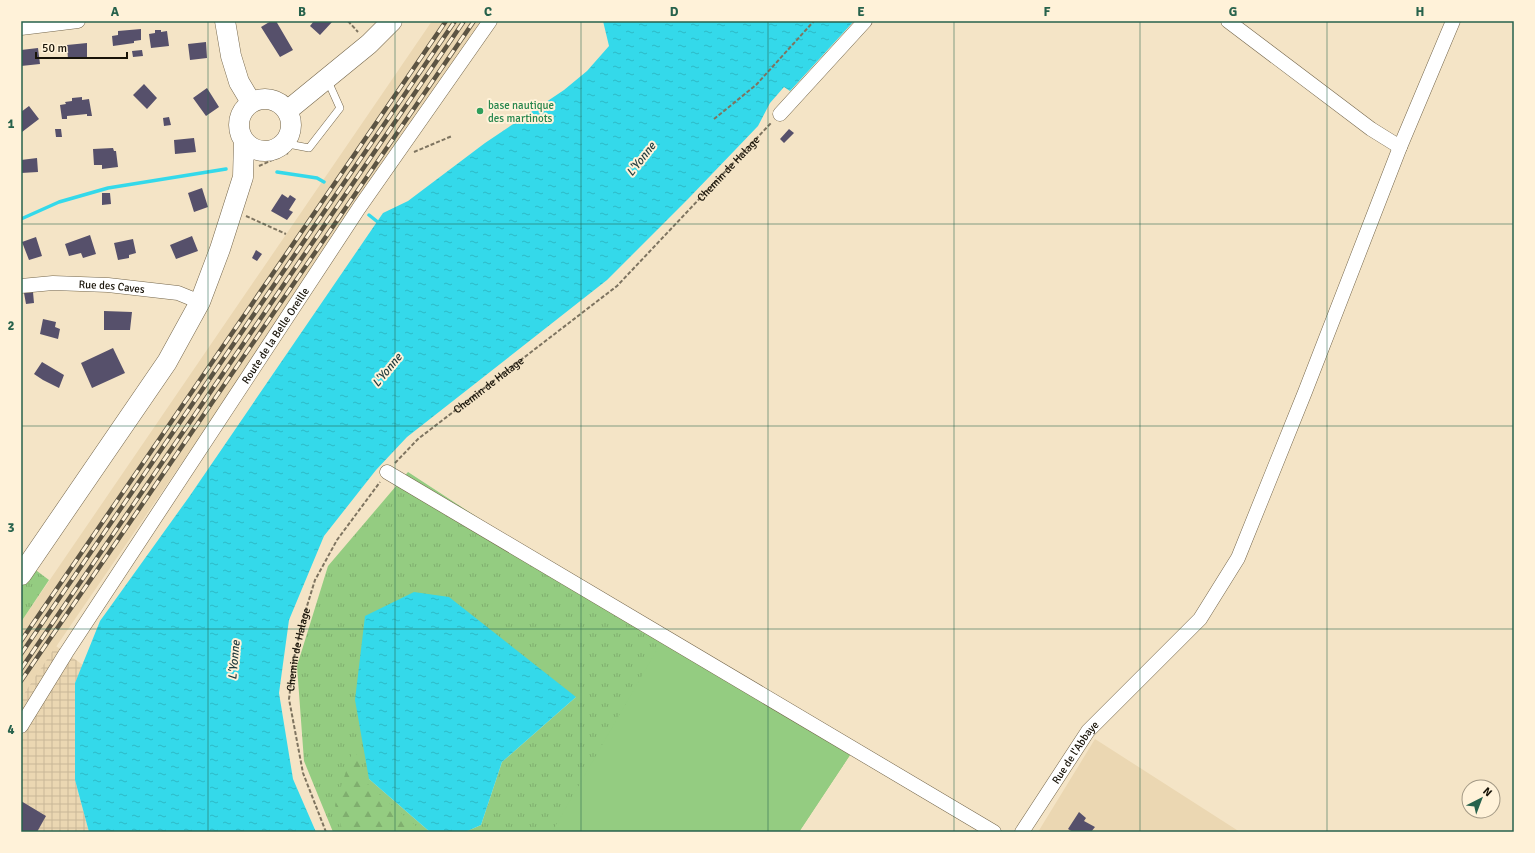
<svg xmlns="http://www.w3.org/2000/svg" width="1535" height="853" font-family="Signika,sans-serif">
<defs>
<pattern id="industrial-grid" width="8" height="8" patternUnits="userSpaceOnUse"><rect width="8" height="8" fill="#ebd7b2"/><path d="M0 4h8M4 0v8" fill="none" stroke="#c9b898"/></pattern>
<pattern id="grass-tufts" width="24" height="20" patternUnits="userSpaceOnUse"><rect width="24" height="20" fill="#94cc81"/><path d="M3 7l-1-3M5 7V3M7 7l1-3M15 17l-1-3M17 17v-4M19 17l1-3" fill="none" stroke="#7fae6e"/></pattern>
<pattern id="forest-firs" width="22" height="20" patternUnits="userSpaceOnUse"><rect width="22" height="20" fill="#94cc81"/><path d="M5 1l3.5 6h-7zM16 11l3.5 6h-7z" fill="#7fae6e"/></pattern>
<pattern id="water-ripples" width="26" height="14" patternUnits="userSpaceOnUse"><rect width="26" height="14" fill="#34d9ea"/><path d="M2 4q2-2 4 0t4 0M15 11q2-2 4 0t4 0" fill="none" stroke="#2db9c7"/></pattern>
</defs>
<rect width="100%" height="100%" fill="#f4e4c6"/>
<path fill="#ebd7b2" d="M432,21h52l-463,677v-76z
M1095,739l145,93h-202z"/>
<path fill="url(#industrial-grid)" d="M56,646l27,19 -8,18v97l14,52h-68v-134z"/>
<path fill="url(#grass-tufts)" d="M408,472l101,66 345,211 -55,83h-334l16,-7 21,-63 74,-65 -207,82 61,53h-97l-29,-71 -7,-95 31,-100z
M29,565l20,15 -28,42v-50z"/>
<path fill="url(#forest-firs)" d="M354,747l13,37 56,48h-80l-8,-27z"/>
<path fill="#94cc81" d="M666,634l188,115 -55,83h-247z"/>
<path fill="url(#water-ripples)" d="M603,21h251l-64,70 -6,-4 -14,16 -12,23 -70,73 -81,81 -200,157 -31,33 -52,66 -35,84 -10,73 14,86 23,53h-227l-14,-52v-97l25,-62 89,-124 194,-284 25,-12 77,-58 79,-53 23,-19 22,-25z
M414,592l35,5 127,100 -74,65 -21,63 -16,7h-35l-61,-53 -14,-79 10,-84z"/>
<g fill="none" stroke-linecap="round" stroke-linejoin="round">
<path stroke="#34d9ea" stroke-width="3.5" d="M277,172l40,6 7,4
M369,215l10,8
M21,219l38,-17 49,-14 118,-19"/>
</g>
<path fill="#56506b" d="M271,21h5l17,29 -13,7 -19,-30z
M314,21h19l-13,14 -10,-9z
M141,29v11l-7,1v2l-21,3 -1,-10 6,-1v-4z
M155,30h6v2l6,-1 2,15 -18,2 -2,-14 6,-1z
M206,42l1,16 -17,2 -2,-16z
M87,43v14l-19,2 -1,-14z
M38,48l2,16 -19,2v-16z
M142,50l1,6 -10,1 -1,-6z
M144,84l13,14 -10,11 -14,-14z
M207,88l12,19 -13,9 -13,-18z
M82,97v3l7,-1 3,17h-5v-2l-20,2v3h-5l-2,-14 6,-1 -1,-2 7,-1v-3z
M29,106l10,13 -17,13 -1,-2v-18z
M169,117l2,8 -7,1 -1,-8z
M55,129h6l1,8h-6z
M789,129l5,4 -10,10 -4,-4z
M194,138l2,14 -21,2 -1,-14z
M113,148l1,3h2l2,16 -16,2v-4h-8l-1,-16z
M37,158l1,14 -17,1v-13z
M202,188l6,19 -14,5 -6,-19z
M102,193h8l1,11 -9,1z
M282,194l6,4 2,-3 6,4 -7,11 4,2 -6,8 -16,-9z
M90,235l6,19 -13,4 -2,-5 -12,3 -4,-12z
M192,236l6,15 -22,8 -6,-14z
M36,237l6,19 -13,4 -7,-18z
M133,239l3,14 -7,2v3l-11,2 -4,-17z
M256,250l6,4 -5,7 -5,-3z
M33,292l1,11 -8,1 -2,-11z
M104,311l28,1 -2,18h-26z
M43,319l13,3 -1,5 5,2 -2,10 -18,-5z
M113,348l12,25 -33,15 -11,-25z
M42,362l22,13 -5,13 -16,-8 -9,-6z
M21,801l25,15 -9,16h-16z
M1079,812l7,6 -2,3 11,6 -4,5h-18l-5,-3z"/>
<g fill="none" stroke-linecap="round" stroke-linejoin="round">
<g stroke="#74664b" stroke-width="8">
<path id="lane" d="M283,143l26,5 31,-40 -13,-29"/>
</g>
<g stroke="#74664b" stroke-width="15">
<g id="street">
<path d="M1228,21l143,108 29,18"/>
<path d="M21,28l57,-7"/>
<path d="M780,114l85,-93"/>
<path id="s3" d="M21,286l32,-3 55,2 70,8 22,9"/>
<path d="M387,472l607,360"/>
<path id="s4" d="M21,726l45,-73 293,-445 131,-187"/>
<path id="s5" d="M1022,832l66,-101 112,-112 38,-61 67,-166 95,-245 53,-126"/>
</g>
</g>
<g stroke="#74664b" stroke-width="21">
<path id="secondary" d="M225,21l6,35 8,26 12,20
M239 125a26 26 0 1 1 52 0a26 26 0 1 1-52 0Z
M287,111l82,-67 23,-23
M21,575l146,-213 33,-60 20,-53 23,-72 1,-36"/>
</g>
<g stroke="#7e7460" stroke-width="2" stroke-dasharray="4 2" stroke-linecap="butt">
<path d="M348,21l10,11"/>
<path d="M564,21h9"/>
<path d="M714,119l42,-34 58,-64"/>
<path d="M414,152l38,-16"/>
<path d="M259,166l29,-13"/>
<path d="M246,216l40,18"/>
<path id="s1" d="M395,463l23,-24 199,-153 155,-164"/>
<path id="s2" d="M326,832l-23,-59 -14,-74 5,-41 9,-39 12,-39 22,-40 43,-58"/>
</g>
<use href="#lane" stroke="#fff" stroke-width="7"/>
<use href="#street" stroke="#fff" stroke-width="14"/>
<use href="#secondary" stroke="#fff" stroke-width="20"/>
<g stroke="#5c5443" stroke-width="4.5">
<path id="rail" d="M21,641l425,-620
M21,654l434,-633
M21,669l443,-648
M21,681l453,-660"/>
</g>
<use href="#rail" stroke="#fff2d9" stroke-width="3" stroke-dasharray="9" stroke-linecap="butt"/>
</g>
<path fill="none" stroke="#27624c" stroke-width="1" stroke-opacity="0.55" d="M208,21v811M395,21v811M581,21v811M768,21v811M954,21v811M1140,21v811M1327,21v811M21,224h1493M21,426h1493M21,629h1493"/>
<circle fill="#2e9e5b" stroke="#fff2d9" stroke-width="1.5" cx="480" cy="111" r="4"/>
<g text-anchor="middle" stroke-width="4" stroke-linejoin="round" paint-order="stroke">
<g font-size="11" fill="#27864d" stroke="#fff2d9" text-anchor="start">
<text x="488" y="109">base nautique<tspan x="488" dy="13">des martinots</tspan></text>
</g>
<g font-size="11" fill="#181308" stroke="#fff2d9">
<text dy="4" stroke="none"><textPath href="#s1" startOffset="446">Chemin de Halage</textPath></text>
<text dy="4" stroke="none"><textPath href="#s3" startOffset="91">Rue des Caves</textPath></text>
<text dy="4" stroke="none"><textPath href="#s4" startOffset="466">Route de la Belle Oreille</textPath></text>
<text dy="4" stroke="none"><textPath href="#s1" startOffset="122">Chemin de Halage</textPath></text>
<text dy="4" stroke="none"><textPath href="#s2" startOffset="189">Chemin de Halage</textPath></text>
<text dy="4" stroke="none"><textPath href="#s5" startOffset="96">Rue de l'Abbaye</textPath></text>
</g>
<g font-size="12" font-style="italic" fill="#233c3f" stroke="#fff2d9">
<text transform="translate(641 159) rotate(-52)" y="4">L'Yonne</text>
<text transform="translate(387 370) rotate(-51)" y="4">L'Yonne</text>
<text transform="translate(234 660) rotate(-85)" y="4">L'Yonne</text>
</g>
</g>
<rect width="1535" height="853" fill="none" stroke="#fff2d9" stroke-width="44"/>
<g transform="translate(1481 799) rotate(42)"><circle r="19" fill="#fff2d9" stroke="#a39985"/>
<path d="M0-3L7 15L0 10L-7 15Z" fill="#27624c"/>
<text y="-6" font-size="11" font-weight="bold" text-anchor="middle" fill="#181308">N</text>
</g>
<path d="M36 52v6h91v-6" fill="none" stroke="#181308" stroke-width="2"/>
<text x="42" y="52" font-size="12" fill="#181308" stroke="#fff2d9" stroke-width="3" paint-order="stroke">50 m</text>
<rect x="22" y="22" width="1491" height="809" fill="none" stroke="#27624c" stroke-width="1.5"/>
<g font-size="13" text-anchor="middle" font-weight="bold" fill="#27624c">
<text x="115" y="16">A</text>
<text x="302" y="16">B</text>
<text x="488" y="16">C</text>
<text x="674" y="16">D</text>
<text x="861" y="16">E</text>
<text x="1047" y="16">F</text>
<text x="1233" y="16">G</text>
<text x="1420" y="16">H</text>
<text x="11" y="128">1</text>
<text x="11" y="330">2</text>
<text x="11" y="532">3</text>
<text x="11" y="734">4</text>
</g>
</svg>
